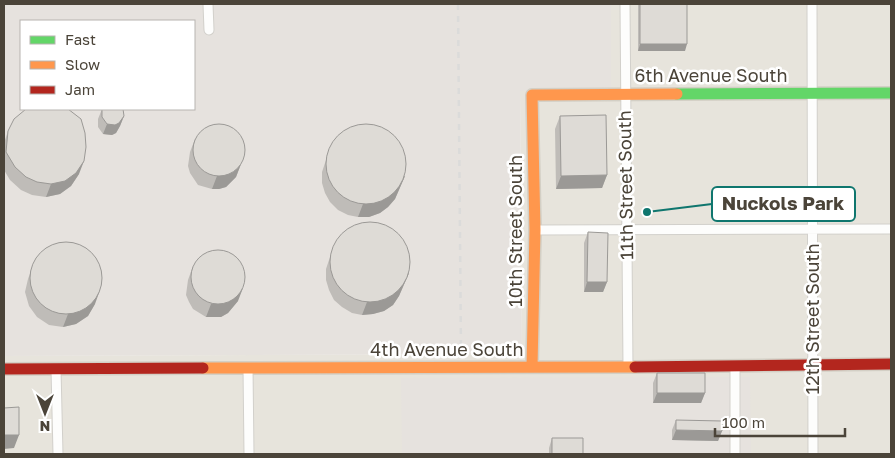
<svg xmlns="http://www.w3.org/2000/svg" width="895" height="458" font-family="'Golos Text',sans-serif">
<rect width="100%" height="100%" fill="#f4f2ee"/>
<path fill="#e7e4dc" d="M611,4h280v450h-887v-98l518,-2 -2,-263 91,-1z"/>
<path fill="#e6e2de" fill-rule="evenodd" d="M4,4h607v86l-91,1 2,263 -518,2zM21,21h173v88h-173z
M750,377l1,77h-349l-1,-76z"/>
<g fill="none" stroke-linecap="round" stroke-linejoin="round">
<g stroke="#d2d0cb" stroke-width="11">
<path id="street" d="M208,4l1,26
M625,4l3,363
M812,4l1,450
M535,230l356,-1
M735,366v88
M248,368l1,86
M56,369l2,85"/>
</g>
<g stroke="#d3cfc5" stroke-width="14">
<path id="fast" d="M677,94l214,-1"/>
</g>
<g stroke="#d3cfc5" stroke-width="14">
<path id="slow" d="M532,367l3,-137 -3,-135 145,-1
M203,368l432,-1"/>
</g>
<g stroke="#d3cfc5" stroke-width="14">
<path id="jam" d="M635,367l256,-3
M4,369l199,-1"/>
</g>
<use href="#street" stroke="#fdfdfc" stroke-width="9"/>
<use href="#fast" stroke="#63d668" stroke-width="11"/>
<use href="#slow" stroke="#ff974d" stroke-width="11"/>
<use href="#jam" stroke="#b3261e" stroke-width="11"/>
<path stroke="#dbdbda" stroke-width="2.5" stroke-dasharray="6 6" stroke-linecap="butt" d="M458,4l3,348"/>
</g>
<path fill="#bfbcb8" d="M638,4h49l-2,47h-47z
M102,109l22,7 -4,10 -4,7 -4,2 -9,-1 -5,-7v-8z
M560,116l47,59 -5,13 -46,1 -1,-60z
M8,131l71,43 -8,12 -11,8 -14,3 -14,-2 -11,-5 -11,-10 -6,-10v-27z
M195,139l46,25 -5,13 -10,10 -7,2h-7l-14,-4 -8,-12 -2,-7 2,-14z
M330,148l75,28 -10,23 -7,8 -8,6 -11,4h-11l-10,-2 -10,-5 -8,-8 -5,-9 -3,-10v-11z
M588,232l19,50 -4,10h-19v-49z
M334,245l75,28 -10,23 -6,9 -9,6 -11,3 -11,1 -10,-2 -10,-6 -8,-7 -5,-10 -3,-10v-11z
M33,265l62,39 -7,12 -12,8 -13,3 -14,-2 -12,-8 -8,-11 -4,-14 3,-13z
M193,266l45,35 -10,12 -7,4h-15l-13,-8 -4,-7 -3,-7 2,-15z
M657,373l48,20 -4,10h-48v-20z
M676,420l46,11 -4,10 -46,-1v-10z
M552,438l31,16h-34v-6z"/>
<path fill="#9b9996" d="M640,44h47l-2,7h-47z
M124,116l-4,10 -4,7 -4,2 -9,-1 4,-10z
M84,161l-5,13 -8,12 -11,8 -14,3 5,-13z
M241,164l-5,13 -10,10 -7,2h-7l5,-13z
M607,175l-5,13 -46,1 5,-13z
M405,176l-10,23 -7,8 -8,6 -11,4h-11l5,-13z
M409,273l-10,23 -6,9 -9,6 -11,3 -11,1 5,-13z
M587,282h20l-4,10h-19z
M243,288l-5,13 -10,12 -7,4h-15l5,-13z
M100,290l-5,14 -7,12 -12,8 -13,3 5,-13z
M657,393h48l-4,10h-48z
M676,430l46,1 -4,10 -46,-1z
M4,435h15l-5,13 -10,1z"/>
<path fill="#dedbd6" stroke="#9b9996" d="M640,4h47v40h-47z
M26,109h42l13,10 4,14 1,14 -2,14 -8,12 -11,8 -14,3 -14,-2 -11,-5 -11,-10 -9,-15 2,-21 6,-12z
M102,109h21l1,7 -5,7 -4,2 -8,-1 -5,-7z
M606,115l1,60 -46,1 -1,-60z
M193 150a26 26 0 1 1 52 0a26 26 0 1 1-52 0Z
M326 164a40 40 0 1 1 80 0a40 40 0 1 1-80 0Z
M330 262a40 40 0 1 1 80 0a40 40 0 1 1-80 0Z
M588,232l20,1 -1,49h-20z
M30 278a36 36 0 1 1 72 0a36 36 0 1 1-72 0Z
M191 277a27 27 0 1 1 54 0a27 27 0 1 1-54 0Z
M657,373h48v20h-48z
M19,407v28h-15v-27z
M676,420l46,1v10l-46,-1z
M552,438h31v16h-31z"/>
<g text-anchor="middle" stroke-width="5" stroke-linejoin="round" paint-order="stroke">
<g font-size="18" fill="#4b4439" stroke="#fff">
<text x="711" y="82">6th Avenue South</text>
<text transform="translate(626 185) rotate(-91)" y="6">11th Street South</text>
<text transform="translate(516 231) rotate(-90)" y="6">10th Street South</text>
<text transform="translate(813 319) rotate(-90)" y="6">12th Street South</text>
<text x="447" y="356">4th Avenue South</text>
</g>
</g>
<path fill="none" stroke="#0f766e" stroke-width="2" d="M647 212L712 204"/>
<circle fill="#0f766e" stroke="#fff" stroke-width="2" cx="647" cy="212" r="5"/>
<rect fill="#fff" stroke="#0f766e" stroke-width="2" x="712" y="187" width="143" height="34" rx="5"/>
<g font-size="19" text-anchor="middle" font-weight="bold" fill="#4b4439">
<text x="783" y="210">Nuckols Park</text>
</g>
<rect width="895" height="458" fill="none" stroke="#4b4439" stroke-width="10"/>
<rect x="20" y="20" width="175" height="90" fill="#ffffff" stroke="#b7b4b0"/>
<rect x="30" y="36" width="25" height="8" fill="#63d668" stroke="#b7b4b0"/>
<text x="65" y="45" font-size="15" fill="#4b4439">Fast</text>
<rect x="30" y="61" width="25" height="8" fill="#ff974d" stroke="#b7b4b0"/>
<text x="65" y="70" font-size="15" fill="#4b4439">Slow</text>
<rect x="30" y="86" width="25" height="8" fill="#b3261e" stroke="#b7b4b0"/>
<text x="65" y="95" font-size="15" fill="#4b4439">Jam</text>
<g transform="translate(45 413) rotate(180)" stroke="#ffffff" stroke-width="4" paint-order="stroke">
<path d="M0-4L9 19L0 12L-9 19Z" fill="#4b4439"/>
<text y="-8" font-size="14" font-weight="bold" text-anchor="middle" fill="#4b4439">N</text>
</g>
<path d="M715 428v8h130v-8" fill="none" stroke="#4b4439" stroke-width="2.5"/>
<text x="722" y="428" font-size="15" fill="#4b4439" stroke="#ffffff" stroke-width="4" paint-order="stroke">100 m</text>
</svg>
